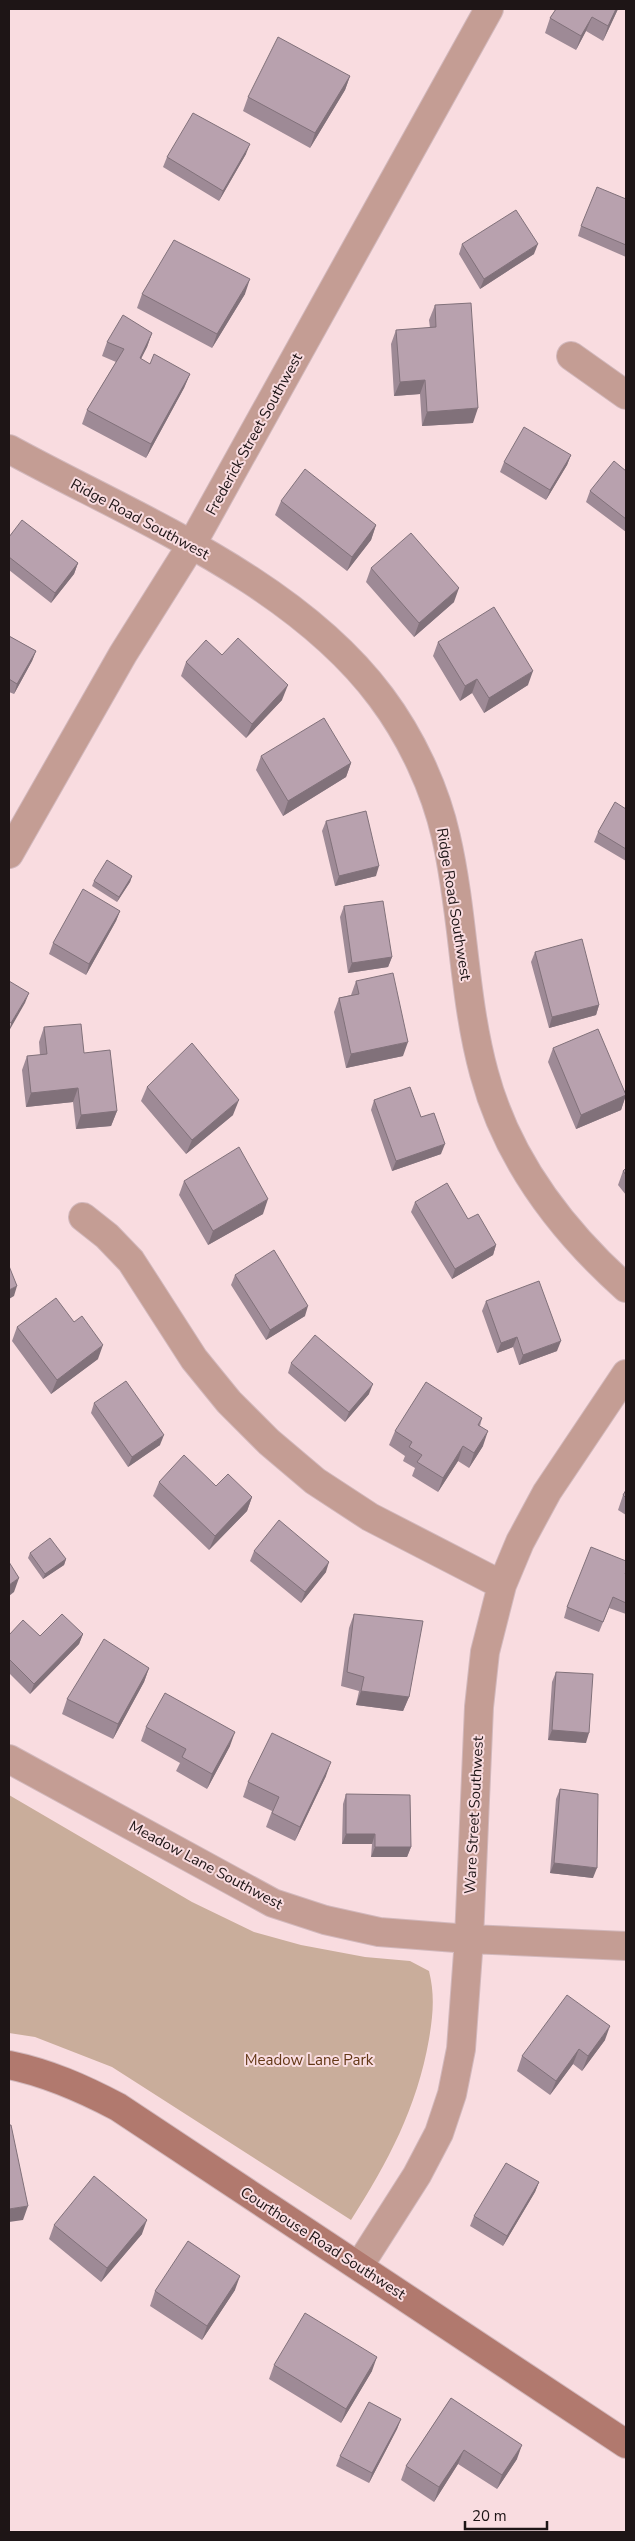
<svg xmlns="http://www.w3.org/2000/svg" width="635" height="2541" font-family="'Nunito Sans',sans-serif">
<rect width="100%" height="100%" fill="#f9dce0"/>
<path fill="#c9ad9b" d="M9,1795l183,107 62,30 47,13 64,12 45,4 19,10c6,24 4,44 0,68 -12,69 -41,123 -78,181l-239,-153 -77,-30 -26,-4z"/>
<g fill="none" stroke-linecap="round" stroke-linejoin="round">
<g stroke="#d2b8bc" stroke-width="30">
<path id="street" d="M571,356l55,39
M9,449c124,68 285,131 372,248 30,40 54,91 65,140 18,78 17,159 38,236 23,86 76,156 142,215
M9,854l114,-200 69,-110 297,-535
M83,1217l24,19 24,25 63,98 35,43 40,40 46,39 55,36 132,68
M9,1759l264,144 52,17 54,12 90,7 157,7
M359,2266l58,-91 22,-42 13,-39 9,-45 8,-110 10,-232 6,-55 17,-67 18,-43 27,-50 79,-118"/>
</g>
<g stroke="#d2b8bc" stroke-width="30">
<path id="secondary" d="M9,2065c39,8 73,23 109,42l508,337"/>
</g>
<use href="#street" stroke="#c49d94" stroke-width="28"/>
<use href="#secondary" stroke="#b1796e" stroke-width="28"/>
</g>
<path fill="#9e8a96" d="M556,9h62l-15,32 -17,-10 -10,19 -31,-17 5,-15z
M350,76l-5,14 -35,58 -67,-37 5,-14z
M246,154l-27,47 -56,-34 4,-10z
M626,199v58l-48,-21 3,-10z
M462,244l72,10 -54,35 -21,-35z
M142,294h103l-33,54 -75,-40z
M435,305l38,118 -51,3 -2,-32 -26,2 -3,-52 5,-14 34,-2 -1,-8z
M152,333l-5,14 -6,12 9,5 40,10 -6,14 -38,70 -64,-34 5,-14 29,-48 -14,-6 5,-14z
M571,455l-4,10 -21,35 -46,-28 4,-10z
M626,471v61l-40,-30 4,-11z
M281,501l95,24 -5,15 -24,31 -72,-56z
M9,537l69,26 -4,11 -23,29 -42,-33z
M371,568l83,34 -40,35 -48,-55z
M9,636l27,15 -4,10 -18,33 -5,-2z
M438,642l90,43 -44,28 -12,-20 -12,8 -27,-45z
M222,655l60,45 -36,38 -65,-62 5,-14z
M261,756l90,7 -5,14 -63,39 -27,-46z
M626,809v52l-32,-19 4,-10z
M326,821l50,55 -41,10 -13,-55z
M132,876l-2,6 -13,20 -25,-16 2,-5z
M344,906l48,51 -4,10 -40,6 -8,-56z
M120,911l-4,10 -30,54 -37,-21 4,-11z
M535,952l64,53 -3,10 -47,13 -18,-66z
M356,981l47,75 -57,12 -12,-56 5,-14 12,-3z
M44,1027l40,26 33,58 -6,15 -35,3 -3,-27 -47,5 -4,-37 5,-14 13,-1 -1,-13z
M553,1048l73,47 -5,15 -45,19 -28,-67z
M147,1087l86,28 -47,39 -45,-53z
M374,1100l47,17 20,37 -49,17 -21,-61z
M626,1168v27l-8,-10 5,-14z
M184,1181l79,33 -55,31 -29,-50z
M415,1202l53,17 28,26 -3,10 -41,24 -41,-67z
M235,1275l70,41 -39,24 -35,-55z
M486,1301l71,50 -38,14 -6,-18 -16,6 -15,-42z
M74,1322l24,37 -47,35 -39,-53 5,-14z
M291,1363l78,31 -24,28 -57,-49z
M94,1403l66,42 -32,22 -37,-54z
M482,1418l-2,8 3,20 -14,22 -11,-7 -20,31 -26,-16 3,-8 -12,-7 2,-5 -16,-11 6,-14z
M159,1482l57,4 36,11 -5,14 -38,39 -56,-54z
M626,1490v25l-8,-5 5,-15z
M254,1551l72,21 -25,31 -51,-42z
M30,1553l36,6 -2,6 -21,14 -15,-21z
M626,1561v53l-17,-6 -10,24 -35,-14 3,-11z
M354,1614l55,83 -6,14 -47,-6 3,-14 -18,-5 8,-58z
M83,1634l-4,10 -49,50 -21,-21v-38l31,1z
M149,1668l-5,14 -31,57 -51,-25 5,-15z
M556,1672l30,71 -38,-3 4,-58z
M146,1727l84,19 -23,43 -31,-18 4,-8 -39,-22z
M326,1776l-31,65 -29,-14 6,-16 -29,-14 5,-15z
M560,1789l33,89 -43,-5 6,-74z
M346,1794l65,53 -4,10h-36l1,-13h-30l1,-40z
M605,2040l-23,31 -9,-7 -23,31 -33,-24 5,-15z
M539,2182l-4,10 -32,54 -33,-20 4,-10z
M54,2225l88,9 -41,48 -52,-43z
M235,2290l-33,50 -52,-34 5,-15z
M274,2365l98,6 -31,52 -72,-44z
M451,2398l66,61 -20,30 -39,-25 -24,38 -33,-22 5,-14z
M401,2419l-4,10 -28,54 -33,-17 4,-10z"/>
<path fill="#81717a" d="M616,9h2l-15,32 5,-15z
M592,17l-6,14 -10,19 5,-14z
M350,76l-5,14 -35,58 5,-15z
M250,144l-4,10 -27,47 4,-10z
M538,244l-4,10 -54,35 4,-10z
M250,279l-5,15 -33,54 5,-14z
M152,333l-5,14 -13,25 6,-14z
M190,374l-6,14 -38,70 5,-14z
M425,380l-5,14 -26,2 6,-14z
M478,408l-5,15 -51,3 5,-14z
M571,455l-4,10 -21,35 4,-10z
M376,525l-5,15 -24,31 5,-14z
M78,563l-4,11 -23,29 4,-10z
M459,588l-5,14 -40,35 5,-14z
M36,651l-4,10 -18,33 3,-10z
M533,671l-5,14 -44,28 5,-15z
M477,679l-5,14 -12,8 5,-15z
M288,685l-6,15 -36,38 6,-14z
M351,763l-5,14 -63,39 5,-15z
M379,866l-3,10 -41,10 4,-10z
M132,876l-2,6 -13,20 2,-5z
M120,911l-4,10 -30,54 3,-11z
M392,957l-4,10 -40,6 4,-10z
M29,993l-4,10 -16,28 2,-8z
M599,1005l-3,10 -47,13 3,-11z
M408,1042l-5,14 -57,12 5,-14z
M78,1088l-5,14 -47,5 5,-14z
M626,1095l-5,15 -45,19 5,-14z
M239,1100l-6,15 -47,39 6,-14z
M117,1111l-6,15 -35,3 5,-14z
M445,1144l-4,10 -49,17 4,-10z
M268,1199l-5,15 -55,31 5,-14z
M496,1245l-3,10 -41,24 3,-10z
M17,1286l-3,10 -5,3v-9z
M308,1306l-3,10 -39,24 4,-10z
M517,1337l-4,10 -16,6 4,-10z
M561,1341l-4,10 -38,14 4,-10z
M103,1345l-5,14 -47,35 6,-14z
M373,1384l-4,10 -24,28 4,-10z
M488,1431l-5,15 -14,22 5,-15z
M164,1435l-4,10 -32,22 4,-10z
M463,1446l-5,15 -20,31 5,-14z
M252,1497l-5,14 -38,39 6,-14z
M66,1559l-2,6 -21,14 2,-5z
M329,1562l-3,10 -25,31 4,-11z
M19,1578l-5,14 -5,4v-11z
M83,1634l-4,10 -49,50 4,-10z
M149,1668l-5,14 -31,57 5,-15z
M361,1691l48,6 -6,14 -47,-6z
M552,1730l37,3 -3,10 -38,-3z
M235,1732l-5,14 -23,43 5,-15z
M331,1762l-5,14 -31,65 5,-14z
M346,1834h29l-3,10h-30z
M375,1847h36l-4,10h-36z
M554,1863l43,5 -4,10 -43,-5z
M610,2026l-5,14 -23,31 6,-15z
M579,2049l-6,15 -23,31 6,-14z
M539,2182l-4,10 -32,54 4,-10z
M28,2206l-5,14 -14,2v-13z
M147,2220l-5,14 -41,48 6,-14z
M240,2276l-5,14 -33,50 5,-14z
M377,2357l-5,14 -31,52 5,-14z
M401,2419l-4,10 -28,54 3,-10z
M522,2445l-5,14 -20,30 5,-14z
M464,2450l-6,14 -24,38 5,-15z"/>
<path fill="#b8a1ae" stroke="#81717a" d="M556,9h60l-8,17 -16,-9 -11,19 -31,-18z
M278,37l72,39 -35,57 -67,-36z
M193,113l57,31 -27,47 -56,-34z
M597,187l29,12v46l-45,-19z
M516,210l22,34 -54,35 -22,-35z
M174,240l76,39 -33,55 -75,-40z
M471,303l7,105 -51,4 -2,-32 -25,2 -4,-52 40,-3 -1,-22z
M123,315l29,18 -12,25 10,6 4,-10 36,20 -39,70 -64,-34 37,-61 -17,-7z
M524,427l47,28 -21,35 -46,-28z
M614,461l12,10v48l-36,-28z
M305,469l71,56 -24,32 -71,-56z
M22,520l56,43 -23,30 -46,-36v-20z
M411,533l48,55 -40,35 -48,-55z
M494,607l39,64 -44,27 -12,-19 -12,7 -27,-44z
M9,636l27,15 -19,33 -8,-5z
M238,638l50,47 -36,39 -66,-62 20,-22 16,15z
M324,718l27,45 -63,38 -27,-45z
M615,802l11,7v40l-28,-17z
M366,811l13,55 -40,10 -13,-55z
M107,860l25,16 -13,21 -25,-16z
M83,889l37,22 -31,53 -36,-21z
M383,901l9,56 -40,6 -8,-57z
M582,939l17,66 -47,12 -17,-65z
M393,973l15,69 -57,12 -12,-56 20,-4 -3,-13z
M9,981l20,12 -18,30 -2,-1z
M81,1024l3,29 26,-3 7,61 -36,4 -3,-27 -47,5 -4,-37 20,-2 -3,-27z
M598,1029l28,66 -45,20 -28,-67z
M192,1043l47,57 -47,40 -45,-53z
M410,1087l11,30 13,-4 11,31 -49,17 -22,-61z
M239,1147l29,52 -55,32 -29,-50z
M626,1168v7l-3,-4z
M447,1183l21,36 10,-5 18,31 -41,24 -40,-67z
M274,1250l34,56 -38,24 -35,-55z
M9,1266l8,20 -8,4z
M539,1281l22,60 -38,14 -6,-18 -16,6 -15,-42z
M56,1298l18,24 8,-6 21,29 -46,35 -40,-53z
M315,1335l58,49 -24,28 -58,-49z
M126,1381l38,54 -32,22 -38,-54z
M426,1382l56,36 -4,7 10,6 -14,22 -11,-7 -20,32 -26,-16 5,-7 -13,-8 3,-5 -17,-11z
M184,1455l32,31 12,-12 24,23 -37,39 -56,-54z
M626,1490v8l-3,-3z
M279,1520l50,42 -24,30 -51,-41z
M50,1538l16,21 -21,15 -15,-21z
M591,1547l35,14v11l-1,2 1,1v28l-13,-6 -10,25 -36,-15z
M9,1562l10,16 -10,7z
M62,1614l21,20 -49,50 -25,-25v-24l14,-15 17,16z
M354,1614l69,7 -14,76 -48,-6 3,-14 -17,-5z
M104,1639l45,29 -31,56 -51,-25z
M556,1672l37,2 -4,59 -37,-3z
M165,1693l70,39 -23,42 -30,-17 4,-8 -40,-22z
M272,1733l59,29 -31,65 -28,-14 7,-16 -31,-15z
M560,1789l38,5 -1,74 -43,-5z
M346,1794l64,1 1,52h-36v-13h-29z
M567,1995l43,31 -22,30 -9,-7 -23,32 -34,-25z
M9,2125h2l17,81 -19,3z
M506,2163l33,19 -32,54 -33,-20z
M94,2176l53,44 -40,48 -53,-43z
M188,2241l52,35 -33,50 -52,-35z
M305,2313l72,44 -31,52 -72,-44z
M451,2398l71,47 -20,30 -38,-25 -25,37 -33,-21z
M369,2402l32,17 -29,54 -32,-17z"/>
<g text-anchor="middle" stroke-width="4" stroke-linejoin="round" paint-order="stroke">
<g font-size="15" fill="#1e1516" stroke="#f9dce0">
<text transform="translate(254 434) rotate(-61)" y="5">Frederick Street Southwest</text>
<text transform="translate(140 519) rotate(28)" y="5">Ridge Road Southwest</text>
<text transform="translate(454 904) rotate(81)" y="5">Ridge Road Southwest</text>
<text transform="translate(474 1815) rotate(-87)" y="5">Ware Street Southwest</text>
<text transform="translate(206 1865) rotate(28)" y="5">Meadow Lane Southwest</text>
<text transform="translate(323 2243) rotate(33)" y="5">Courthouse Road Southwest</text>
</g>
<g font-size="15" fill="#623715" stroke="#f9dce0">
<text x="309" y="2065">Meadow Lane Park</text>
</g>
</g>
<rect width="635" height="2541" fill="none" stroke="#1e1516" stroke-width="20"/>
<path d="M465 2521v8h82v-8" fill="none" stroke="#1e1516" stroke-width="2.5"/>
<text x="472" y="2521" font-size="15" fill="#1e1516" stroke="#f9dce0" stroke-width="4" paint-order="stroke">20 m</text>
</svg>
